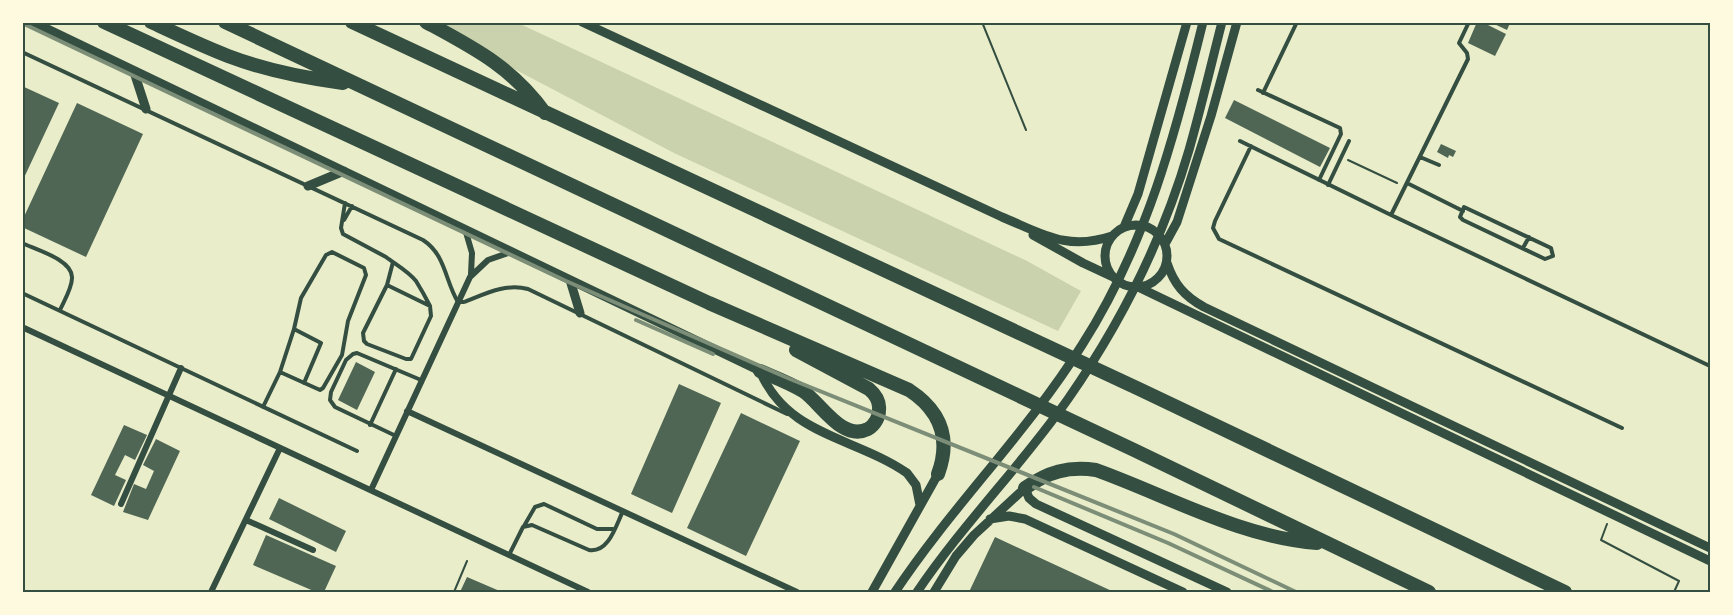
<svg xmlns="http://www.w3.org/2000/svg" width="1733" height="615" font-family="Merriweather,serif">
<rect width="100%" height="100%" fill="#e9edc9"/>
<path fill="#cad2ad" d="M427,23h91l509,238 54,30 -23,40 -384,-178z"/>
<path fill="#4f6655" d="M1477,22h5l24,12 -11,22 -27,-13z
M1490,22h18l2,1 -3,7z
M22,86l37,17 -37,79z
M1234,100l96,48 -10,19 -95,-49z
M77,103l66,31 -57,123 -64,-30v-6z
M1441,144l15,7 -3,6 -4,-2 -1,3 -11,-6z
M356,362l19,10 -18,38 -19,-10z
M679,384l42,19 -49,110 -41,-19z
M741,413l59,28 -54,115 -59,-28z
M124,425l23,10 -12,25 -10,-5 -10,20 11,5 -12,26 -23,-11z
M156,439l24,12 -32,69 -25,-8 11,-28 12,5 8,-18 -11,-6z
M279,498l67,33 -10,21 -67,-33z
M266,535l70,31 -12,26h-8l-63,-27z
M995,537l119,55h-145z
M467,577l35,15h-42z"/>
<g fill="none" stroke-linecap="round" stroke-linejoin="round">
<path stroke="#344e41" stroke-width="2" d="M982,22l44,108
M1348,160l49,23
M1607,524l-6,16 78,41 -5,11
M454,592l13,-31"/>
<path stroke="#344e41" stroke-width="4" d="M1706,22l4,2
M22,52l401,188c23,15 22,41 35,62h6c21,-8 41,-19 64,-13l259,125
M1258,90l82,38 1,6 -22,46
M1263,93l34,-71
M1240,141l151,74 319,151
M1251,146l-36,75 -2,7 6,11 403,189
M1420,157l19,8
M1407,183l56,28
M1328,185l21,-44
M345,203l-4,25 2,6 43,23c9,7 22,14 30,24 5,8 10,17 14,25l-43,-21 6,-23
M1464,207l87,41 2,8 -8,3 -82,-39 -3,-3z
M1391,215l77,-156 -1,-6 -8,-10 10,-21
M344,220l8,-14
M22,243c15,7 51,17 50,35 0,10 -8,23 -12,32
M1523,248l6,-11
M387,285l-24,48 1,8 3,3 39,15h5l20,-43 -1,-10
M22,293l335,158
M294,329l27,14 -17,40
M263,407l17,-35 14,-43 7,-31 25,-43 6,-3 32,16 2,7 -18,46 -6,34 -19,33 -3,2 -40,-18
M370,425l26,-56
M396,436l-61,-29 -5,-7 1,-8 15,-32 7,-6 4,-1 64,27
M524,526l11,-19 9,-3 53,25h16
M509,555l14,-28 9,-2 57,25c20,3 27,-25 34,-39"/>
<path stroke="#344e41" stroke-width="6" d="M465,229l7,24 -1,21
M22,327l566,265
M407,411l390,181
M371,490l99,-213 18,-17 23,-8
M121,504l60,-136
M246,520l67,30
M211,592l69,-144"/>
<path stroke="#344e41" stroke-width="9" d="M33,22l727,349c27,65 95,66 147,102l9,12 4,20
M582,22l420,195c41,17 65,34 110,19
M134,72l12,37
M308,186l36,-15
M1105 256a31 31 0 1 1 62 0a31 31 0 1 1-62 0Z
M1124,227l14,-33 49,-172
M1033,235l50,28 30,14
M1165,244l12,-22 34,-106 26,-94
M1167,263c7,21 17,33 37,44l506,241
M570,280l10,33
M1138,287l572,274
M990,519l19,-3 16,3 158,73
M872,592l66,-118
M895,592c57,-86 132,-159 187,-247 64,-100 93,-209 121,-323
M917,592c46,-68 104,-126 151,-193 53,-76 95,-160 121,-249 12,-42 22,-85 33,-128
M934,592l22,-36 18,-21 51,-47 4,10 7,6 191,88"/>
<path stroke="#344e41" stroke-width="14" d="M104,22l605,281 200,87c32,21 42,49 29,84
M151,22c26,12 51,24 77,34 37,14 76,22 115,27
M225,22l909,428 295,142
M352,22l787,367 426,203
M426,22c48,26 86,45 119,91
M760,371c14,6 30,12 43,20 18,12 39,51 65,38 7,-4 11,-12 11,-19 1,-9 -3,-15 -10,-21l-73,-39
M1025,488c23,-16 43,-22 71,-18 70,25 146,68 221,73"/>
<path stroke="#7c8e77" stroke-width="4" d="M22,23l544,258 224,98 384,155 122,58
M636,320l77,34
M1034,487l134,56 105,49"/>
</g>
<rect width="1733" height="615" fill="none" stroke="#fefae0" stroke-width="48"/>
<rect x="24" y="24" width="1685" height="567" fill="none" stroke="#344e41" stroke-width="2"/>
</svg>
